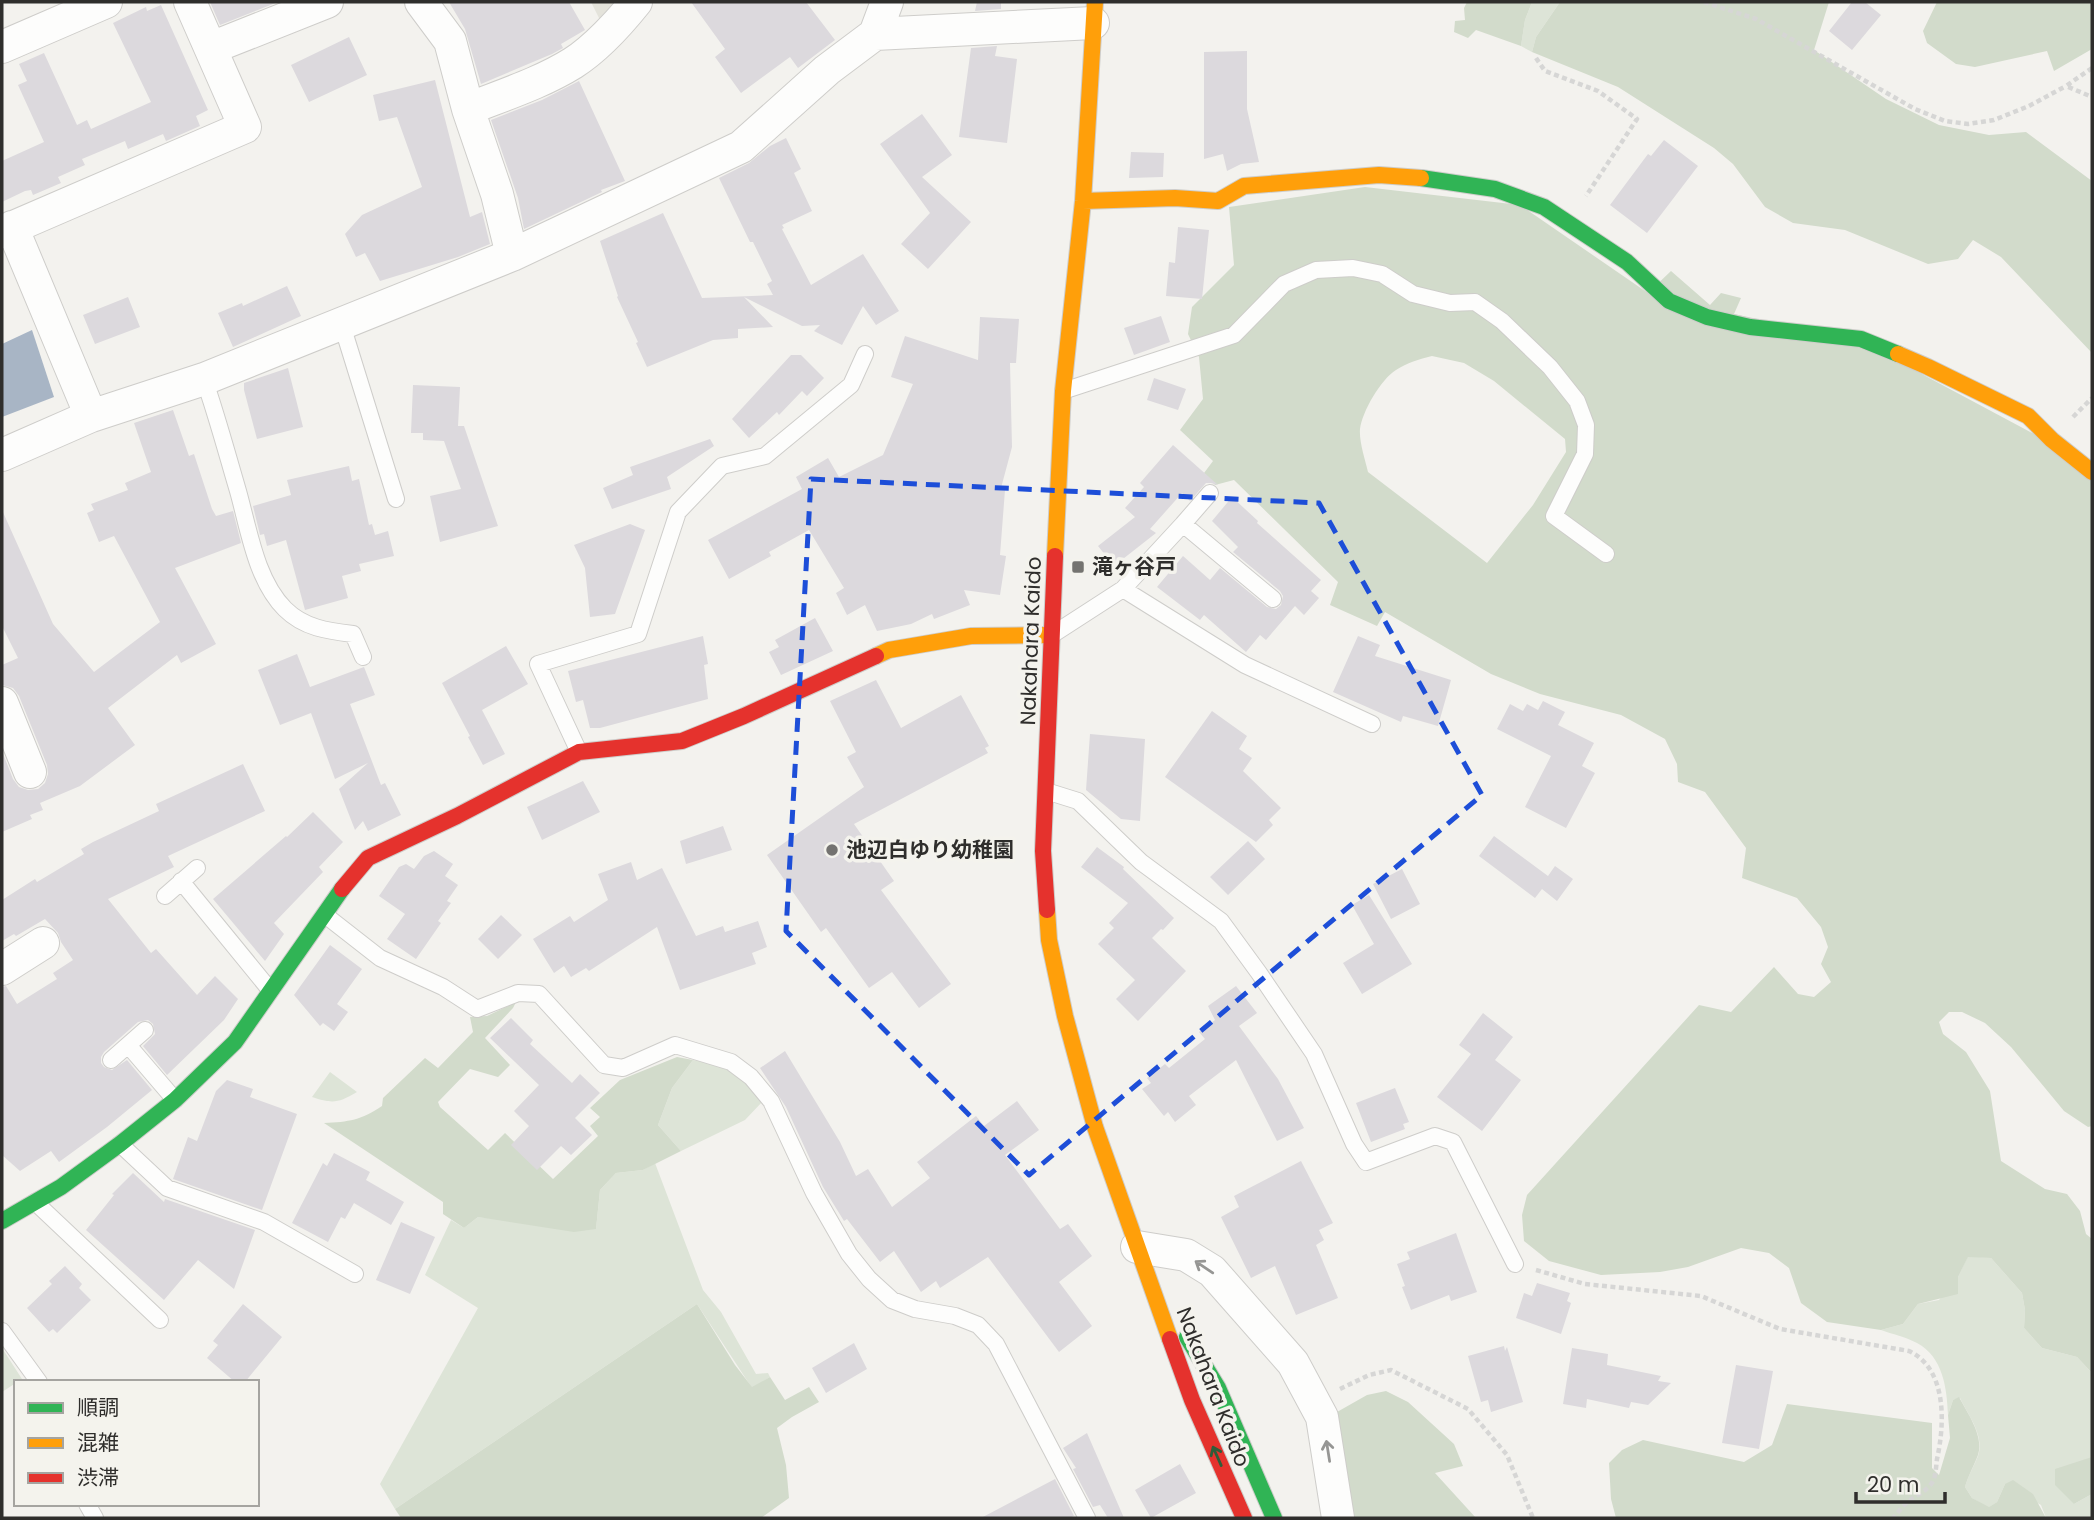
<svg xmlns="http://www.w3.org/2000/svg" width="2094" height="1520" font-family="Poppins,'Noto Sans JP',sans-serif">
<rect width="100%" height="100%" fill="#f3f2ee"/>
<path fill="#e4e3db" d="M591,2h31l-21,20z"/>
<path fill="#dde4d7" d="M1532,2h28l-24,35 -4,15 -11,-6 4,-26z
M693,1060c36,7 46,13 70,41l-18,19 -64,31 -23,-26 14,-37z
M330,1072l27,20c-19,11 -24,12 -45,5z
M655,1163l48,127 18,22 35,62 12,-1 2,4 -18,11 -55,-84 -302,205 -15,-25 98,-176 -53,-33 26,-55 13,8 14,-11 118,12 4,-39 16,-17 27,-3z
M1968,1256l23,2 31,35 3,17 -1,18 18,20 35,9 15,16v84l-18,47 18,-10v24h-46l-5,-13 -36,-21 -8,18 -9,6 -16,-10 -7,-11c3,-11 9,-21 13,-31 7,-20 -10,-41 -18,-58l-7,2 -5,15c-1,-27 -5,-58 -31,-72 -11,-6 -25,-9 -36,-13l22,-6 15,-20 21,-4 19,-23z
M2,1348l20,31 -20,13z"/>
<path fill="#d2dbcb" fill-rule="evenodd" d="M1467,2h65l-7,18 -4,26 -45,-16 -8,8 -14,-6 1,-11 10,-1 -1,-12z
M1560,2h269l-15,48 72,49 53,26 50,10 37,-3 66,49v172l-91,-96 -28,-17 -15,19 -30,5 -83,-34 -52,-7 -28,-16 -32,-43 -19,-16 -96,-61 -86,-35 4,-15z
M1937,2h155v47l-38,22 -7,-20 -72,16 -19,-3 -29,-21 -4,-12z
M1365,187l155,18 128,88 23,-22 39,34 11,-12 20,5 -7,16 126,27 232,124v661l-4,1 -24,-16 -53,-64 -26,-24 -23,-11h-13l-10,10 4,12 23,18 24,39 11,70 44,28 22,5 13,17 6,23 6,5v134l-15,-16 -35,-9 -18,-20 1,-18 -3,-17 -31,-35 -23,-1 -10,20v17l-40,10 -15,20 -22,6 -54,-8 -26,-19 -12,-35 -20,-15 -28,-5 -53,19 -28,5 -59,3 -52,-14 -25,-20 -2,-26 5,-20 172,-190 32,7 43,-45 24,27 16,3 17,-15 -10,-18 7,-17 -7,-20 -24,-29 -55,-20 4,-30 -41,-56 -27,-10 -1,-18 -12,-25 -44,-24 -81,-21 -49,-20 -106,-62 -8,14 -47,-21 8,-23 -104,-102 -19,5 -11,-12 9,-12 -33,-31 23,-31 -4,-42 -11,-23 4,-27 42,-42 -5,-58zM1432,356l32,7 30,18 71,58 1,13 -33,53 -46,58 -119,-91c-3,-13 -9,-30 -8,-43 2,-17 21,-50 36,-59 11,-7 23,-11 36,-14z
M516,1002l-3,6 -28,30 25,27 -12,12 -28,-8 -32,33 2,5 48,43 17,-17 48,46 45,-43 -8,-10 10,-9 -10,-9 30,-28 57,-23 16,3 -21,28 -14,37 23,26 -38,19 -27,3 -16,17 -4,39 -22,3 -96,-15 -14,11 -21,-14v-12l-119,-79c25,-1 37,-3 58,-17l1,-8 42,-40 13,10 35,-36 -3,-15 17,-1z
M697,1304l38,61 17,22 18,-10 15,23 24,-13 10,15 -27,15 -15,11 9,37 3,33 -28,20h-360l-6,-9z
M1386,1391l22,11 46,42 9,22 -28,7 41,45h-124l-22,-102 37,-21z
M1959,1397c9,17 25,39 19,58 -4,11 -10,21 -13,32l7,11 17,9 8,-5 8,-18 8,-4 20,14 13,24h-430l-5,-19 -2,-36 13,-13 21,-10 101,22 28,-17 15,-41 145,19v45l7,7 11,-37 -2,-23 5,-15z
M2092,1457v37l-18,10 -19,-19v-16z"/>
<path fill="#a8b5c5" d="M32,330l22,67 -52,20v-73z"/>
<path fill="#dcd9dd" d="M210,2h68l-58,23z
M449,2h120l16,28 -24,14 2,4 -11,6 -71,30 -16,-55z
M691,2h115l29,38 -37,28 -8,-11 -49,36 -26,-36 10,-8z
M977,2h24v7l-26,2z
M1852,2h13l16,13 -29,35 -23,-19z
M161,5l47,105 -12,6 4,10 -34,15 -3,-7 -35,15 -3,-8 -43,18 3,6 -27,12 3,6 -28,12 -2,-5 -6,1 -23,11v-41l42,-19 -26,-57 9,-4 -8,-17 25,-11 33,72 10,-5 4,9 60,-27 -38,-79 33,-16 1,4z
M349,37l18,38 -58,27 -18,-37z
M997,46l-2,10 22,3 -10,84 -48,-6 12,-89z
M1247,51v58l12,53 -18,2 -14,7 -4,-17 -19,5v-107z
M435,80l35,137 12,-5 8,32 -32,13 -78,24 -15,-28 -9,4 -11,-23 17,-19 60,-28 -25,-70 -18,4 -6,-26z
M579,81l46,100 -24,9 1,2 -78,37 -6,-31 -27,-78 51,-20z
M922,114l30,41 -30,22 49,45 -43,47 -27,-25 29,-31 -50,-69z
M786,138l15,31 -7,4 18,38 -30,14 2,3 -2,1 29,56 52,-31 36,57 -23,14 -13,-19 -21,39 -28,-14 6,-6 -18,1 -58,-29 29,30 -35,2v9l-25,2 -66,27 -11,-24 2,-1 -21,-45 1,-1 -18,-55 63,-28 39,85 71,-3 -6,-11 5,-3 -19,-39h-3l-31,-64 30,-15 21,-17z
M1664,140l34,26 -51,67 -37,-28 38,-51 3,2z
M1131,152l33,1 -1,24 -34,1z
M1178,227l31,3 -7,69 -36,-3 3,-34 6,1z
M287,286l14,30 -68,31 -15,-34 24,-10 1,3z
M128,297l12,30 -45,17 -12,-29z
M1161,316l9,26 -36,13 -10,-27z
M980,317l39,2 -3,44h-6l2,84 -11,41 4,2 -5,65 6,1 -6,39 -36,-5 6,15 -36,14 -2,-5 -21,10 -34,7 -12,-26 -18,10 -11,-22 8,-5 -35,-58 -40,22 2,4 -42,23 -21,-39 94,-51 -6,-12 32,-19 11,19 44,-22 30,-71 -22,-7 14,-41 73,24z
M791,355h10l23,23 -17,18 -5,-5 -23,24 -2,-3 -28,26 -17,-19z
M288,368l15,59 -46,12 -13,-49v-7z
M1154,378l32,11 -8,21 -31,-10z
M413,385l47,2 -2,39h6l34,100 -58,16 -10,-46 31,-7 -17,-48 -21,-1v-7h-12z
M173,410l16,46 5,-2 18,55 4,7 17,-5 8,32 -66,25 41,76 -35,19 -4,-8 -69,53 27,37 -55,41 -40,17 3,7 -13,5 2,4 -30,13v-81l11,28 6,8 9,3 10,-1 7,-6 3,-9 -1,-9 -28,-69 -6,-8 -11,-3v-20l16,-7 -16,-32v-116l51,114 41,48 66,-50 -46,-86 -15,6 -12,-29 7,-3 -3,-6 37,-14 -3,-7 26,-11 -17,-49z
M710,439l4,7 -47,31 4,12 -59,20 -9,-21 30,-13 -3,-8z
M1173,445l45,40 -7,-2h-5l-16,18 -8,-8 -32,36 6,4 -42,33 -16,-20 37,-29 -10,-9 19,-21 -4,-4z
M349,466l3,15 7,-2 10,46 3,-1 3,11 13,-4 6,25 -35,8 2,7 -19,5 6,22 -43,12 -19,-70 -19,6 -3,-12 -4,1 -7,-29 38,-11 -4,-15z
M1232,497l26,24 -1,2 64,57 -10,11 8,7 -15,17 -9,-9 -29,34 -6,-5 -14,17 -42,-37 -4,5 -43,-33 26,-31 27,24 10,-12 47,39 9,2 5,-4 2,-9 -3,-5 -47,-39 5,-5 -26,-26z
M630,524l15,6 -30,84 -25,3 -5,-49 -11,-23z
M815,618l18,33 -52,24 -12,-23 10,-5 -4,-7z
M703,636l5,28 -4,1 4,34 -108,29h-10l-7,-28 -7,2 -8,-31z
M1358,636l22,9 -5,11 76,24 -13,46 -35,-10 -2,6 -68,-30z
M506,646l22,38 -46,26 23,44 -22,11 -15,-28 2,-1 -28,-53z
M297,654l13,33 54,-20 11,28 -25,9 31,81 4,-2 16,32 -33,16 -5,-10 -8,9 -16,-41 29,-26 -33,16 -24,-66 -31,12 -22,-55z
M876,680l25,48 60,-33 28,51 -4,2 3,5 -134,71 40,57 -13,9 70,94 -32,24 -27,-36 -23,16 -43,-60 -5,4 -54,-77 97,-68 -17,-30 9,-5 -26,-51z
M1543,701l22,11 -7,13 36,18 -12,23 13,7 -29,55 -41,-21 26,-51 -54,-27 13,-25 13,7 4,-7 11,6z
M1212,711l35,25 -8,13 13,9 -9,13 38,37 -12,12 4,5 -17,17 -91,-65z
M1090,734l55,5 -5,82 -19,-2 -35,-29z
M243,764l22,47 -97,45 6,11 -66,32 43,54 5,-4 41,46 18,-19 23,23 -14,21 -57,55 -24,-29 12,-12 -2,-10 -5,-4 -10,2 -34,30 -3,5v6l3,4 8,3 15,-10 25,30 -45,37 -48,35 -8,-11 -31,20 -18,-16v-168l4,-1 11,18 40,-25 -4,-6 20,-13 -12,-18 -3,-9 -13,-14 -29,17 -2,-2 -12,7v-41l33,-21 2,3 47,-28 -3,-5 12,-7 66,-31 -3,-7z
M583,781l17,31 -58,28 -15,-33z
M313,812l30,30 -24,25 4,5 -49,51 10,11 -19,27 -52,-62 73,-63 1,1z
M723,826l9,24 -46,14 -6,-23z
M1494,836l54,40 7,-10 18,13 -16,22 -15,-12 -7,9 -56,-42z
M1248,841l17,18 -37,36 -18,-18z
M1097,847l27,20 -1,2 51,49 -11,12 -2,-1 -9,9 34,33 -48,50 -22,-22 19,-19 -37,-36 16,-16 -5,-5 19,-20 -47,-36z
M434,851l19,13 -8,12 13,9 -11,16 4,2 -13,18 3,2 -25,36 -29,-20 18,-25 -26,-18 20,-29 7,-3 8,5 10,-13z
M631,862l6,18 25,-12 34,68 27,-10 2,6 33,-11 9,26 -15,6 4,11 -76,26 -23,-63 -68,44 -3,-3 -15,9 -7,-11 -10,7 -21,-34 37,-23 4,6 34,-22 -10,-26z
M1402,869l18,35 -29,15 -18,-35z
M1369,895l43,69 -50,30 -19,-31 31,-19 -22,-39z
M501,915l21,20 -24,24 -20,-20z
M330,945l32,24 -25,35 11,8 -14,19 -11,-8 -3,3 -26,-31z
M1236,986l21,27 -18,13 39,53 26,49 -27,13 -41,-81 -47,36 7,9 -21,17 -7,-10 -4,4 -22,-27 9,-6 -4,-5 18,-14 4,4 36,-29 -6,-7 16,-12 -7,-14z
M1483,1013l30,24 -18,23 26,20 -39,51 -45,-34 34,-43 -12,-9z
M511,1018l22,22 -3,4 42,39 8,-9 20,19 -25,25 17,17 -21,20 -10,-9 -24,24 -26,-25 18,-19 -15,-15 25,-26 -49,-47z
M785,1051l55,91 16,34 12,-7 24,38 38,-29 -13,-16 59,-46 8,10 33,-25 22,29 -34,25 55,74 8,-5 24,32 -33,26 33,44 -33,26 -71,-95 -48,31 -4,-7 -15,11 -27,-41 -14,11 -33,-43 -3,2 -21,-34 -37,-80 -26,-39z
M227,1080l26,9 -3,8 47,17 -35,96 -89,-31 15,-42 9,4 19,-50z
M1395,1088l14,34 -6,2 2,5 -34,13 -15,-39z
M334,1153l36,19 -4,8 38,22 -13,23 -37,-22 -9,16 -4,-2 -13,25 -36,-19 31,-60 4,3z
M1301,1161l32,62 -14,7 5,10 -8,5 22,53 -42,17 -21,-49 -24,12 -30,-61 18,-10 -5,-11z
M133,1173l31,29 1,-3 90,31 -21,59 -36,-29 -34,40 -78,-70 28,-35 -2,-1z
M401,1222l34,15 -25,57 -34,-14z
M1456,1233l21,59 -26,9 -2,-6 -38,15 -9,-23 3,-1 -8,-22 13,-5 -3,-7z
M65,1266l17,18 -3,4 12,12 -34,33 -4,-4 -4,3 -22,-24 25,-24 -3,-3z
M1537,1283l33,10 -3,8 4,2 -10,31 -45,-16 8,-25 8,3z
M243,1304l39,33 -37,45h-10l-28,-24 11,-13 -5,-4z
M854,1343l13,26 -41,24 -14,-25z
M1504,1346l1,5 2,-4 16,55 -32,10 -3,-12 -7,2 -13,-46z
M1572,1348l36,6 -1,11 54,11 -3,5 13,2 -23,22 -17,-3 -2,6 -42,-9 -1,9 -23,-4z
M1736,1365l37,6 -14,78 -37,-6z
M1087,1433l37,85h-16l-8,-13 -7,2 -20,-38 3,-1 -13,-20z
M1180,1464l16,29 -45,25 -16,-28z
M1055,1479l19,37 -5,2h-88z"/>
<g fill="none" stroke-linecap="round" stroke-linejoin="round">
<g stroke="#cecdca" stroke-width="18">
<path id="lane" d="M342,325l54,174
M204,379c13,37 23,75 34,112 11,39 18,89 47,118 19,19 43,22 68,25l10,23
M1063,391l171,-56 50,-51 32,-14 37,-2 29,6 31,20 37,9 25,-1 27,19 48,46 27,34 9,24 -1,29 -31,62 52,38
M1183,524l27,-31
M1123,589l60,-65 90,75
M1055,633l68,-44 122,76 127,59
M579,752l-41,-88 100,-30 40,-122 44,-46 43,-10 86,-71 14,-31
M1046,791l32,10 63,61 80,59 38,52 55,81 40,90 12,18 69,-26 18,6 62,122
M181,881l89,109
M165,896l32,-28
M325,915l55,43 63,29 34,22 41,-16 21,1 65,71 19,3 52,-23 56,17 20,15 20,24 43,92 35,61 20,25 23,21 23,9 40,7 23,9 18,19 91,174
M128,1045l47,55
M111,1060l34,-30
M120,1144l47,44 97,34 91,52
M35,1202l125,118
M2,1331l37,51
M87,1504l8,14"/>
</g>
<g stroke="#cecdca" stroke-width="34">
<path id="street" d="M875,34l218,-11
M2,47l104,-45
M211,48l116,-46
M468,109c35,-14 73,-26 105,-46 22,-14 47,-41 63,-61
M12,227l79,189
M2,232l243,-105 -55,-125
M512,255l229,-108 86,-77 48,-36 12,-32
M2,455l89,-39 113,-37 308,-124 -15,-61 -29,-85 -18,-68 -29,-39
M2,703l28,69
M2,969l41,-26
M1137,1247l49,8 26,16 81,92 29,54 16,101"/>
</g>
<g stroke="#cecdca" stroke-width="18">
<path id="fast" d="M1421,178l74,11 49,18 83,55 42,39 38,16 43,10 111,12 37,15
M2,1221l59,-34 59,-43 55,-44 60,-58 107,-153
M1187,1337l31,51 56,130"/>
</g>
<g stroke="#cecdca" stroke-width="18">
<path id="slow" d="M1083,201l92,-3 43,3 26,-15 135,-11 42,3
M1898,354l30,13 100,49 24,24 40,32
M1055,556l8,-165 20,-190 12,-199
M876,656l13,-6 82,-14 80,-1
M1047,910l2,30 16,76 30,111 75,212"/>
</g>
<g stroke="#cecdca" stroke-width="18">
<path id="jam" d="M342,889l26,-31 89,-42 122,-64 103,-11 62,-25 132,-60
M1047,910l-4,-59 12,-295
M1170,1339l22,61 52,118"/>
</g>
<path stroke="#d6d6d5" stroke-width="4.5" stroke-dasharray="5 3.5" stroke-linecap="butt" d="M1704,2l52,17 159,90 30,12 23,3 26,-4 35,-14 37,-20
M1536,58l9,13 53,20 39,28 -51,77
M2092,68l-26,18 26,11
M2073,417l19,-19
M1536,1270l49,14 116,12 79,33 129,22c38,18 36,72 28,108 -1,7 -1,16 -4,22 -5,10 -17,14 -25,21 -6,4 -10,11 -15,16
M1340,1389l29,-14 22,-5 77,39 39,46 26,63"/>
<use href="#lane" stroke="#fdfdfc" stroke-width="16"/>
<use href="#street" stroke="#fdfdfc" stroke-width="32"/>
<use href="#fast" stroke="#30b455" stroke-width="16"/>
<use href="#slow" stroke="#ff9f0a" stroke-width="16"/>
<use href="#jam" stroke="#e5322d" stroke-width="16"/>
</g>
<defs><path id="oneway-shaft" d="M-6 0H5M1.5-3L5.5 0L1.5 3" fill="none" stroke-width="1.6" stroke-linecap="round" stroke-linejoin="round" transform="scale(1.75)"/></defs>
<g stroke="#969694">
<use href="#oneway-shaft" transform="translate(1204 1267) rotate(-146)"/>
<use href="#oneway-shaft" transform="translate(1328 1451) rotate(-99)"/>
</g>
<use stroke="#2f5d3a" href="#oneway-shaft" transform="translate(1217 1456) rotate(-114)"/>
<path fill="none" stroke="#1d4ed8" stroke-width="5" stroke-dasharray="14 9" stroke-linejoin="round" d="M811,479l508,24 163,292 -453,380 -243,-244z"/>
<g fill="#747370" stroke="#f4f3ed" stroke-width="2.5">
<rect x="1071" y="560" width="14" height="14" rx="3.5"/>
<circle cx="832" cy="850" r="7"/>
</g>
<g text-anchor="middle" stroke-width="7" stroke-linejoin="round" paint-order="stroke">
<g font-size="21" font-weight="bold" fill="#2f2e2c" stroke="#f4f3ed" text-anchor="start">
<text x="1092" y="574">滝ヶ谷戸</text>
<text x="846" y="857">池辺白ゆり幼稚園</text>
</g>
<g font-size="21" fill="#2f2e2c" stroke="#f4f3ed">
<text transform="translate(1031 641) rotate(-88)" y="7">Nakahara Kaido</text>
<text transform="translate(1213 1387) rotate(69)" y="7">Nakahara Kaido</text>
</g>
</g>
<rect width="2094" height="1520" fill="none" stroke="#2f2e2c" stroke-width="7"/>
<rect x="14" y="1380" width="245" height="126" fill="#f4f3ed" stroke="#a5a4a0" stroke-width="2"/>
<rect x="28" y="1403" width="35" height="10" fill="#30b455" stroke="#a5a4a0" stroke-width="2"/>
<text x="77" y="1415" font-size="21" fill="#2f2e2c">順調</text>
<rect x="28" y="1438" width="35" height="10" fill="#ff9f0a" stroke="#a5a4a0" stroke-width="2"/>
<text x="77" y="1450" font-size="21" fill="#2f2e2c">混雑</text>
<rect x="28" y="1473" width="35" height="10" fill="#e5322d" stroke="#a5a4a0" stroke-width="2"/>
<text x="77" y="1485" font-size="21" fill="#2f2e2c">渋滞</text>
<path d="M1856 1492v10h89v-10" fill="none" stroke="#2f2e2c" stroke-width="3.5"/>
<text x="1867" y="1492" font-size="21" fill="#2f2e2c" stroke="#f4f3ed" stroke-width="5" paint-order="stroke">20 m</text>
</svg>
